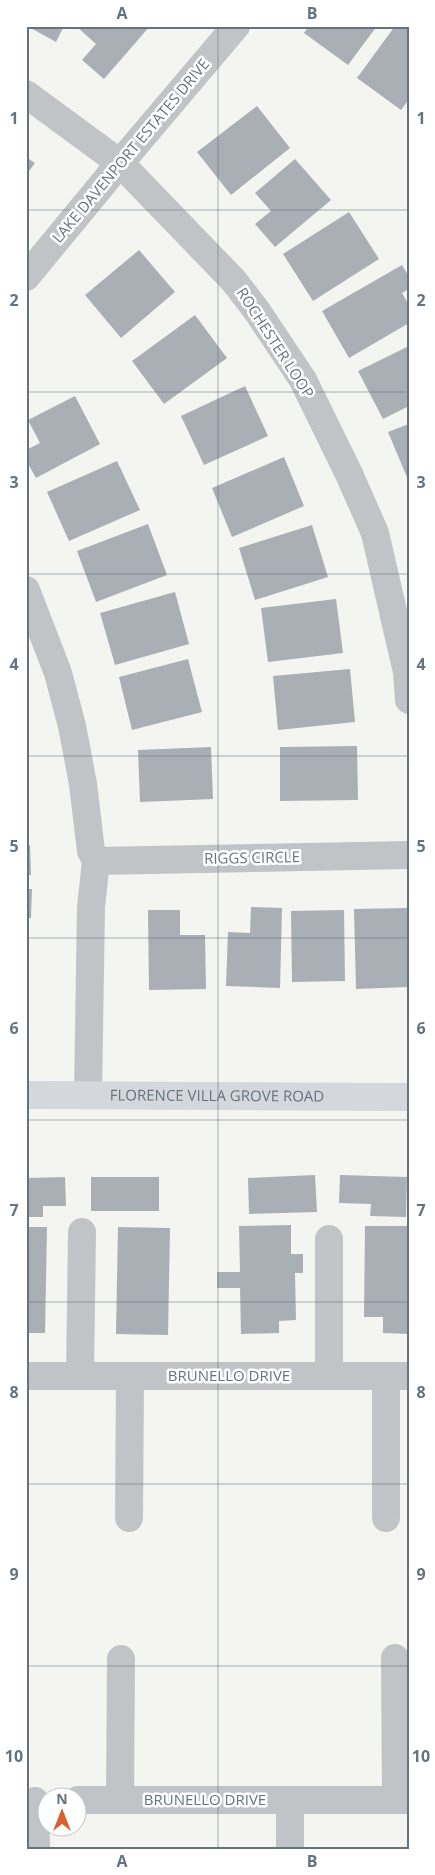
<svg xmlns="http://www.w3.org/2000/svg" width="435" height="1875" font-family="'Open Sans',sans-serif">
<rect width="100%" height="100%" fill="#f4f5f1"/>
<path fill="#a9afb5" d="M27,26h37l-8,16z
M78,26h72l-46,53 -22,-19 14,-16 -19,-17z
M309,26h68l-29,39 -44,-32z
M395,26h12l2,2v71l-8,11 -44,-32z
M257,106l33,42 -59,47 -34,-43z
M26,157l9,6 -9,12z
M295,159l36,41 -56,47 -20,-23 16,-13 -16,-18z
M349,212l30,47 -66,42 -30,-47z
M139,250l36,42 -54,46 -36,-43z
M402,265l7,12v12l-7,4 7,12v18l-60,35 -27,-47z
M195,315l32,43 -63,46 -32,-43z
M409,346v60l-26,13 -25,-48z
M245,386l23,50 -64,29 -23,-49z
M75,396l25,48 -64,34 -10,-18v-10l14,-7 -12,-23z
M409,424v58l-21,-50z
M284,457l20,49 -72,31 -20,-49z
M117,461l23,49 -71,31 -22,-49z
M148,524l19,51 -71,27 -19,-51z
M312,525l16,52 -73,23 -16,-52z
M175,592l14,52 -74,21 -15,-52z
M336,599l7,54 -75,9 -7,-54z
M188,659l14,53 -70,18 -13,-53z
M350,669l5,53 -77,8 -5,-54z
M357,746l1,54 -78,1v-54z
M211,747l2,52 -73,3 -2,-52z
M26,845h4l1,30h-5z
M26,889h6l-1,29h-5z
M251,907l31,1 -2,80 -54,-2 2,-54 22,1z
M407,908l2,79 -53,2 -2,-80z
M148,910h32v25h25l1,54 -57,1z
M344,910l1,71 -53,1 -1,-71z
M315,1175l2,37 -68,2 -1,-36z
M340,1175l67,2 -1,40 -36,-1 1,-12 -32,-1z
M65,1177l1,29h-23v11h-17v-39z
M91,1177h68v34h-68z
M291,1225v29h12v19h-8l1,47 -17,1v12l-38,1 -1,-46h-23v-16h23l-1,-46z
M365,1226h44v108l-26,-1v-16h-19z
M26,1227h21l-2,106h-19z
M118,1227l52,1 -2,107 -52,-1z"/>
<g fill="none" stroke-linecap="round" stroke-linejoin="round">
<path stroke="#c0c4c7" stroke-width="28" d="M26,94l94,69 114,118 23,30 46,69 46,94 26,59 32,139 2,28
M26,277l94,-114 116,-137
M26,590l32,83 14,53 11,58 8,67 5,10 -5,46 -3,188
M96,861l313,-6
M26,1376h383
M80,1376l2,-144
M329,1376v-137
M386,1376v142
M129,1518l1,-142
M395,1658l1,142
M78,1800h331
M120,1800l1,-141
M290,1800v49
M35,1801l1,48"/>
<path stroke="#d4d8dc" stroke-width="28" id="s1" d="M26,1095l383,2"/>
</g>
<path fill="none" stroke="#657381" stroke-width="1" stroke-opacity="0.55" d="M218,26v1823M26,210h383M26,392h383M26,574h383M26,756h383M26,938h383M26,1120h383M26,1302h383M26,1484h383M26,1666h383"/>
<g text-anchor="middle" stroke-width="5" stroke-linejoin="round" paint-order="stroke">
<g font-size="15" fill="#657381" stroke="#fff">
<text transform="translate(131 151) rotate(-50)" y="5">LAKE DAVENPORT ESTATES DRIVE</text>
<text transform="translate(275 343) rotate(57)" y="5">ROCHESTER LOOP</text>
<text transform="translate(252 858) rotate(-1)" y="5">RIGGS CIRCLE</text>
<text dy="5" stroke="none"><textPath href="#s1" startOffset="191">FLORENCE VILLA GROVE ROAD</textPath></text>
<text x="229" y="1381">BRUNELLO DRIVE</text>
<text x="205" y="1805">BRUNELLO DRIVE</text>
</g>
</g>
<rect width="435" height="1875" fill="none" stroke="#ffffff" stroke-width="55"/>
<g transform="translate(62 1812)"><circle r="24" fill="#ffffff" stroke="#c1c7cd"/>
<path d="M0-4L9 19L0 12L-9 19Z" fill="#d9602d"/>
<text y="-8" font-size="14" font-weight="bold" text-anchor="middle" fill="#657381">N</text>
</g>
<rect x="28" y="28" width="380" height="1820" fill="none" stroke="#657381" stroke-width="2"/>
<g font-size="16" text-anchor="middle" font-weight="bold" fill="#657381">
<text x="122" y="19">A</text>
<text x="312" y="19">B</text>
<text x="14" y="124">1</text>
<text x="421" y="124">1</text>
<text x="14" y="306">2</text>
<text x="421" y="306">2</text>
<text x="14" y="488">3</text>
<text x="421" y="488">3</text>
<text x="14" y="670">4</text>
<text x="421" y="670">4</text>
<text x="14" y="852">5</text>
<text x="421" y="852">5</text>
<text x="14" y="1034">6</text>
<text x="421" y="1034">6</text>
<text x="14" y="1216">7</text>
<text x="421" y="1216">7</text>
<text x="14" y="1398">8</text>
<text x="421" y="1398">8</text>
<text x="14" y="1580">9</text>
<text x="421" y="1580">9</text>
<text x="14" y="1762">10</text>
<text x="421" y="1762">10</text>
<text x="122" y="1867">A</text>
<text x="312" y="1867">B</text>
</g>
</svg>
